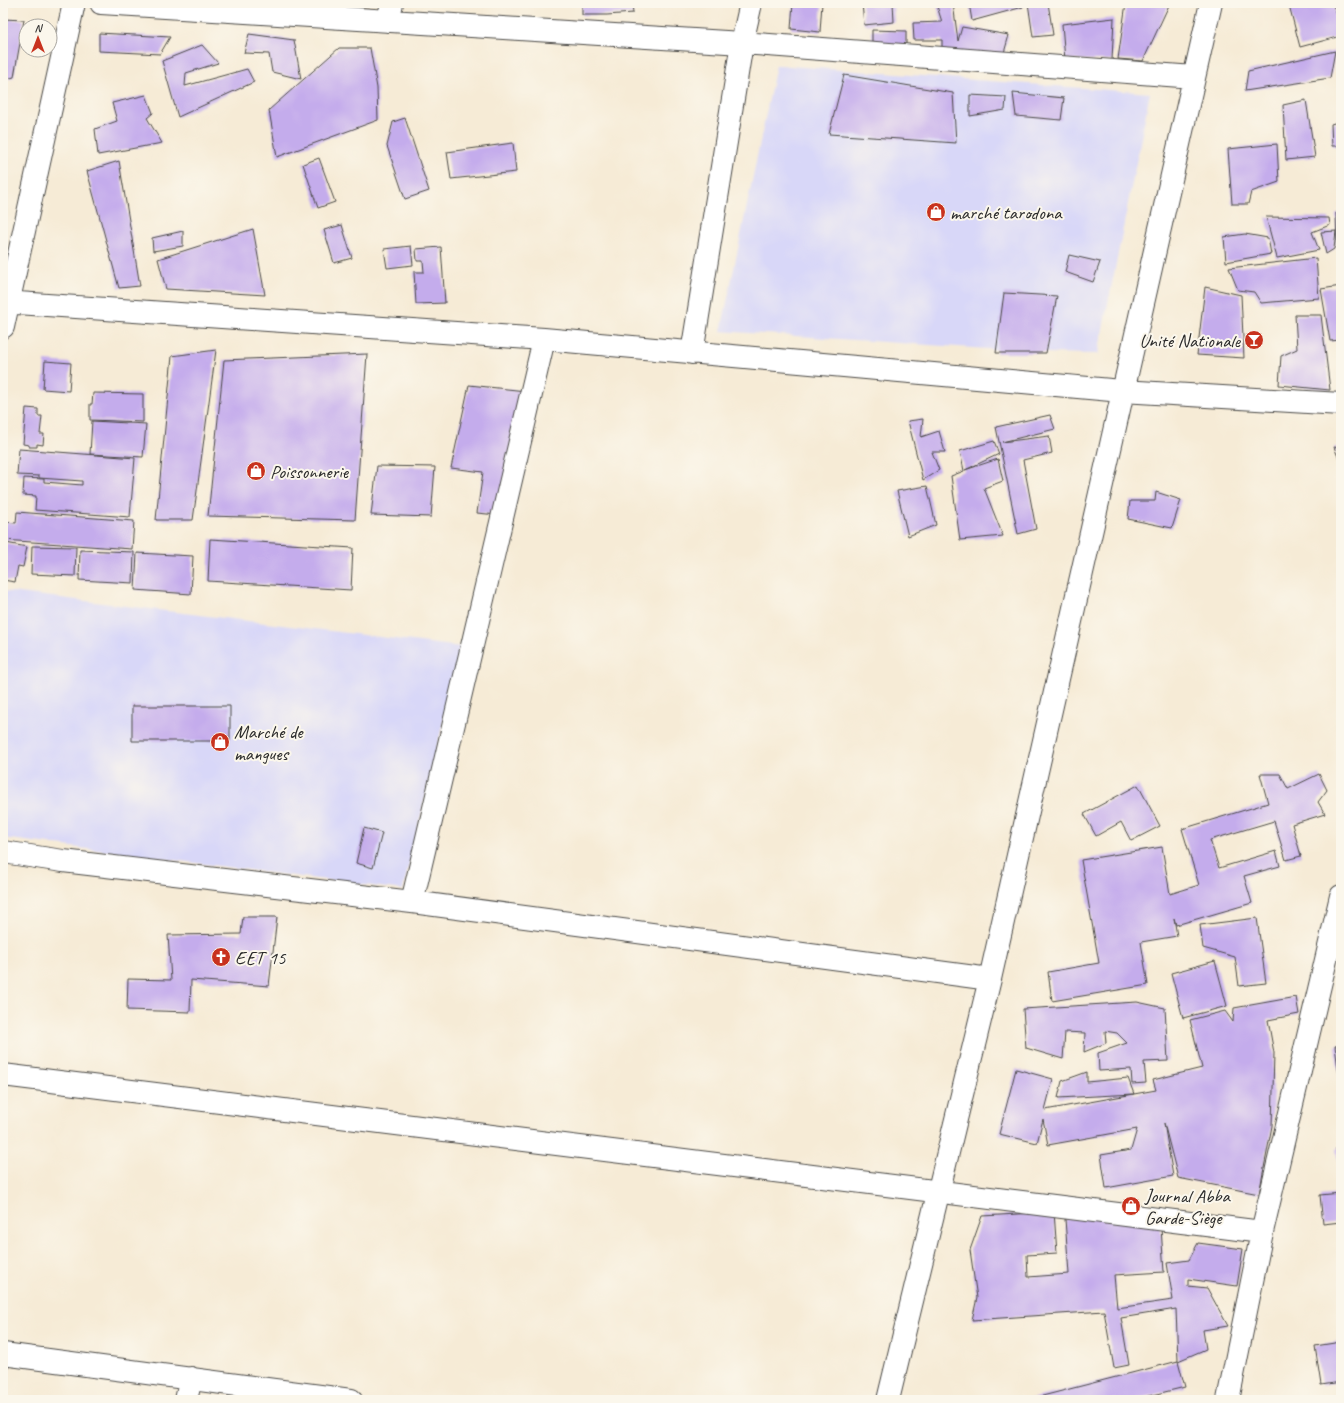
<svg xmlns="http://www.w3.org/2000/svg" width="1344" height="1403" font-family="Caveat,sans-serif">
<rect width="100%" height="100%" fill="#fbf7ec"/>
<filter id="ink" filterUnits="userSpaceOnUse"><feTurbulence type="fractalNoise" baseFrequency=".025" numOctaves="2"/><feDisplacementMap in="SourceGraphic" scale="8" xChannelSelector="R" yChannelSelector="G"/><feConvolveMatrix kernelMatrix="1 2 1 2 8 2 1 2 1" color-interpolation-filters="sRGB"/></filter>
<filter id="wash" filterUnits="userSpaceOnUse"><feTurbulence type="fractalNoise" baseFrequency=".012" numOctaves="4" result="noise"/><feDisplacementMap in="SourceGraphic" scale="16" xChannelSelector="R" yChannelSelector="G"/><feGaussianBlur stdDeviation="0.9" result="paint"/><feColorMatrix in="noise" values="0 0 0 0 0 0 0 0 0 0 0 0 0 0 0 0 0 1.4 0 .05"/><feComposite in="paint" operator="in"/></filter>
<g filter="url(#wash)">
<rect width="100%" height="100%" fill="#f6ebd6"/>
<path fill="#d8d7f8" d="M776,65l374,28 -52,261 -52,-1 -325,-22z
M3,591l458,56 -58,243 -400,-52z"/>
<g id="blocks">
<path fill="#c4acec" d="M582,3h50l1,10 -26,2h-25z
M793,3h29l-2,29 -29,-3z
M862,3h31l1,19 -30,3z
M936,3h17l5,38 4,-14 47,8 -7,25 -60,-9v-11h-28l-1,-17 29,-1z
M969,3h53l1,4 -51,14z
M1028,3h20l5,32 -20,2z
M1126,3h44l-27,58 -25,-2z
M1296,3h36l5,12 4,-1v22l-41,11 -11,-42z
M1114,18l-2,42h-47l-3,-36z
M3,19l21,1 -10,57 -11,3z
M872,30l34,1v14l-34,-1z
M99,33l71,4 -10,17 -61,-3z
M249,34l45,6 7,39 -29,-7 -3,-18 -25,-1z
M202,45l16,18 -32,10 -1,13 62,-17 7,13 -76,35 -16,-56z
M339,48h31l7,40 1,32 -101,37 -8,-47z
M1335,51l-5,27 -85,13 3,-20z
M844,75l109,18 3,50 -127,-9z
M1013,93l51,5 -3,22 -45,-4z
M146,95l7,18 -6,5 15,25 -64,12 -3,-26 22,-8 -5,-18z
M970,95l36,2 -1,13 -35,6z
M1306,100l9,57 -29,3 -3,-55z
M405,118l24,73 -24,8 -18,-53 6,-24z
M1341,121v25h-9l-1,-22z
M513,143l3,29 -65,7 -4,-27z
M1277,144l2,38 -28,10 -3,12h-16l-4,-55z
M319,158l16,44 -17,6 -15,-44z
M119,161l21,125 -21,2 -32,-117z
M7,173l-3,20h-1v-19z
M1336,213l5,1v34l-4,1z
M1266,217l63,1 1,7 -18,7 7,18 -42,8z
M342,225l10,33 -18,5 -10,-33z
M253,229l12,66 -99,-6 -8,-30z
M183,231v15l-30,5 -1,-13z
M1336,231l-2,18 -8,5 -5,-22z
M1245,234l23,4 3,16 -45,8 -2,-25z
M411,246l2,19 -26,3 -3,-19z
M441,247l4,56 -29,1 -2,-32h10l-1,-11h-6l-1,-12z
M1069,255l31,7 -7,20 -28,-10z
M1316,258l3,40 -58,5 -7,-11 -16,-2 -9,-22z
M1341,286v54l-11,1 -9,-52z
M1205,287l36,8 3,63 -47,-3z
M1004,293l53,3 -11,57h-50z
M1295,315h26l9,75 -51,-5 2,-29 16,-7z
M216,350l-23,170h-37l16,-164z
M367,354l-12,166 -147,-4 16,-156z
M45,361l26,2 -2,28 -26,-2z
M469,385l57,6 -29,124 -20,-2 6,-41 -32,-4z
M93,393l50,1v28l-53,-2v-16h2z
M26,408l12,1v7h4l-2,18h4l-1,11 -6,-1v3h-8v-2l-6,-1z
M1050,415l5,14 -53,13 47,-6 3,17 -29,7 13,69 -18,5 -22,-107z
M923,419l-2,18 18,-6 6,21h-13l7,18 -16,10 -15,-59z
M92,421l54,3 -3,33 -53,-3z
M994,441l5,13 -34,16 33,-11 5,22 -19,7 19,48 -43,4 -9,-64 13,-5 -4,-20z
M1334,447l7,1v16z
M19,449l116,9 -5,59 -95,-7 1,-14 -13,-1 1,-17 20,1v3l38,3v-4l-43,-3v-2l-22,-1z
M377,466l58,1 -4,50 -60,-2z
M927,486l9,39 -28,11 -11,-45z
M1156,492l25,8 -9,28 -44,-9 2,-18h25z
M17,512l117,9 -2,28 -129,-9v-18l13,1z
M210,539l143,9 -2,42 -143,-9z
M6,543l21,4 -4,20 -5,-1 -3,16 -12,-2v-22z
M32,546l44,1 -1,29 -44,-2z
M80,550l54,2 -1,31 -54,-3z
M137,553l56,3 -2,38 -56,-4z
M132,706h98v35h-98z
M1260,774h20l8,15 31,-15 8,16 -9,12 7,12 -33,10 9,32 -15,4 -12,-39 -64,19 9,28 57,-17 4,15 -36,10 8,27 -76,22 -2,-7 3,18 -36,6 7,43 -96,16 -4,-29 51,-9 -18,-103 81,-13 8,47 29,-9 -17,-56 86,-26z
M1138,785l22,41 -29,15 -10,-19 -25,14 -12,-22z
M364,828l18,5 -9,35 -17,-5z
M243,917h34l-8,69 -78,-6 -1,32 -63,-2 1,-31 43,1 -3,-45 73,-1z
M1257,918l9,65 -27,3 -4,-29 -32,-9 -3,-23z
M1215,961l12,45 -44,12 -12,-45z
M1296,997l3,17 -31,6 6,33 -2,73 -13,68 -81,-16 -14,-55 9,53 -67,12 -5,-33 30,-5 6,-21 -89,16 -5,-26 -6,24 -38,-9 17,-65 37,10 -8,31 89,-16 -76,4 4,-17 25,-9v10l41,-4 6,16 22,-4 -3,-10 49,-12 -12,-48 35,-9 8,11 1,-14z
M1137,1002l28,6 3,53 -24,1 2,21 -14,1 -1,-15 -32,2 -1,-18 29,-10 -10,-10 -12,-2 1,12 -22,9 1,-19 -20,-1 -2,27 -37,-11 -3,-39z
M1341,1045v39h-1l-5,-38z
M1341,1147v31h-1l-4,-30z
M1341,1193v29l-18,2 -3,-29z
M1054,1212l3,41 -30,2 1,22 41,-3 -4,-55 95,-6 4,59 -50,3 3,33 56,-8 -6,-37 22,-3 9,-17 45,6 -6,37 -49,-7v7l19,2 21,38 -25,4 3,19 -28,12 -2,-52 -55,9 8,47 -15,3 -10,-57 -132,9 5,-22 -7,-48 12,-34z
M1341,1342v40l-20,3 -6,-39z
M1178,1361l7,26 -53,13h-105z"/>
</g>
</g>
<g filter="url(#ink)">
<use href="#blocks" fill-opacity="0" stroke="#494845" stroke-width="1"/>
<g fill="none" stroke-linecap="round" stroke-linejoin="round">
<g stroke="#494845" stroke-width="24">
<path id="minor" d="M101,3l641,40 452,34
M388,21l4,-18
M3,302l541,37 578,52 219,13
M3,327l71,-324
M692,353l50,-310 9,-40
M3,852l60,9 349,41 578,77
M412,902l132,-563
M3,1075l1259,157
M3,1354l348,46
M186,1400l5,-22
M888,1400l102,-421 221,-976
M1228,1400l34,-168 79,-336"/>
</g>
<use href="#minor" stroke="#fff" stroke-width="22"/>
</g>
</g>
<defs>
<g id="shop-disc" transform="scale(1)"><circle r="9.5" fill="#c8321e" stroke="#fbf7ec"/><path d="M-5-2.5h2.3a2.7 3.5 0 0 1 5.4 0H5L5.5 6h-11ZM-1.5-2.5h3a1.5 2.3 0 0 0-3 0Z" fill="#fff"/></g>
<g id="bar-disc" transform="scale(1)"><circle r="9.5" fill="#c8321e" stroke="#fbf7ec"/><path d="M-6-5H6L.8 .8V4.5H3.5V6h-7V4.5H-.8V.8Z" fill="#fff"/></g>
<g id="church-disc" transform="scale(1)"><circle r="9.5" fill="#c8321e" stroke="#fbf7ec"/><path d="M-1.2-6h2.4v3.5h3.3v2.4h-3.3V6h-2.4V-.1h-3.3v-2.4h3.3Z" fill="#fff"/></g>
</defs>
<g fill-rule="evenodd">
<use href="#shop-disc" x="936" y="212"/>
<use href="#bar-disc" x="1254" y="340"/>
<use href="#shop-disc" x="256" y="471"/>
<use href="#shop-disc" x="220" y="742"/>
<use href="#church-disc" x="221" y="957"/>
<use href="#shop-disc" x="1131" y="1206"/>
</g>
<g text-anchor="middle" stroke-width="4" stroke-linejoin="round" paint-order="stroke">
<g font-size="19" fill="#2b2b2b" stroke="#fbf7ec" text-anchor="start">
<text x="950" y="219">marché tarodona</text>
<text x="1240" y="347" text-anchor="end">Unité Nationale</text>
<text x="270" y="478">Poissonnerie</text>
<text x="234" y="738">Marché de<tspan x="234" dy="22">mangues</tspan></text>
<text x="235" y="964">EET 15</text>
<text x="1145" y="1202">Journal Abba<tspan x="1145" dy="22">Garde-Siège</tspan></text>
</g>
</g>
<rect width="1344" height="1403" fill="none" stroke="#fbf7ec" stroke-width="16"/>
<g transform="translate(38 38)"><circle r="19" fill="#fbf7ec" stroke="#a8a59f"/>
<path d="M0-3L7 15L0 10L-7 15Z" fill="#c8321e"/>
<text y="-6" font-size="11" font-weight="bold" text-anchor="middle" fill="#2b2b2b">N</text>
</g>
</svg>
